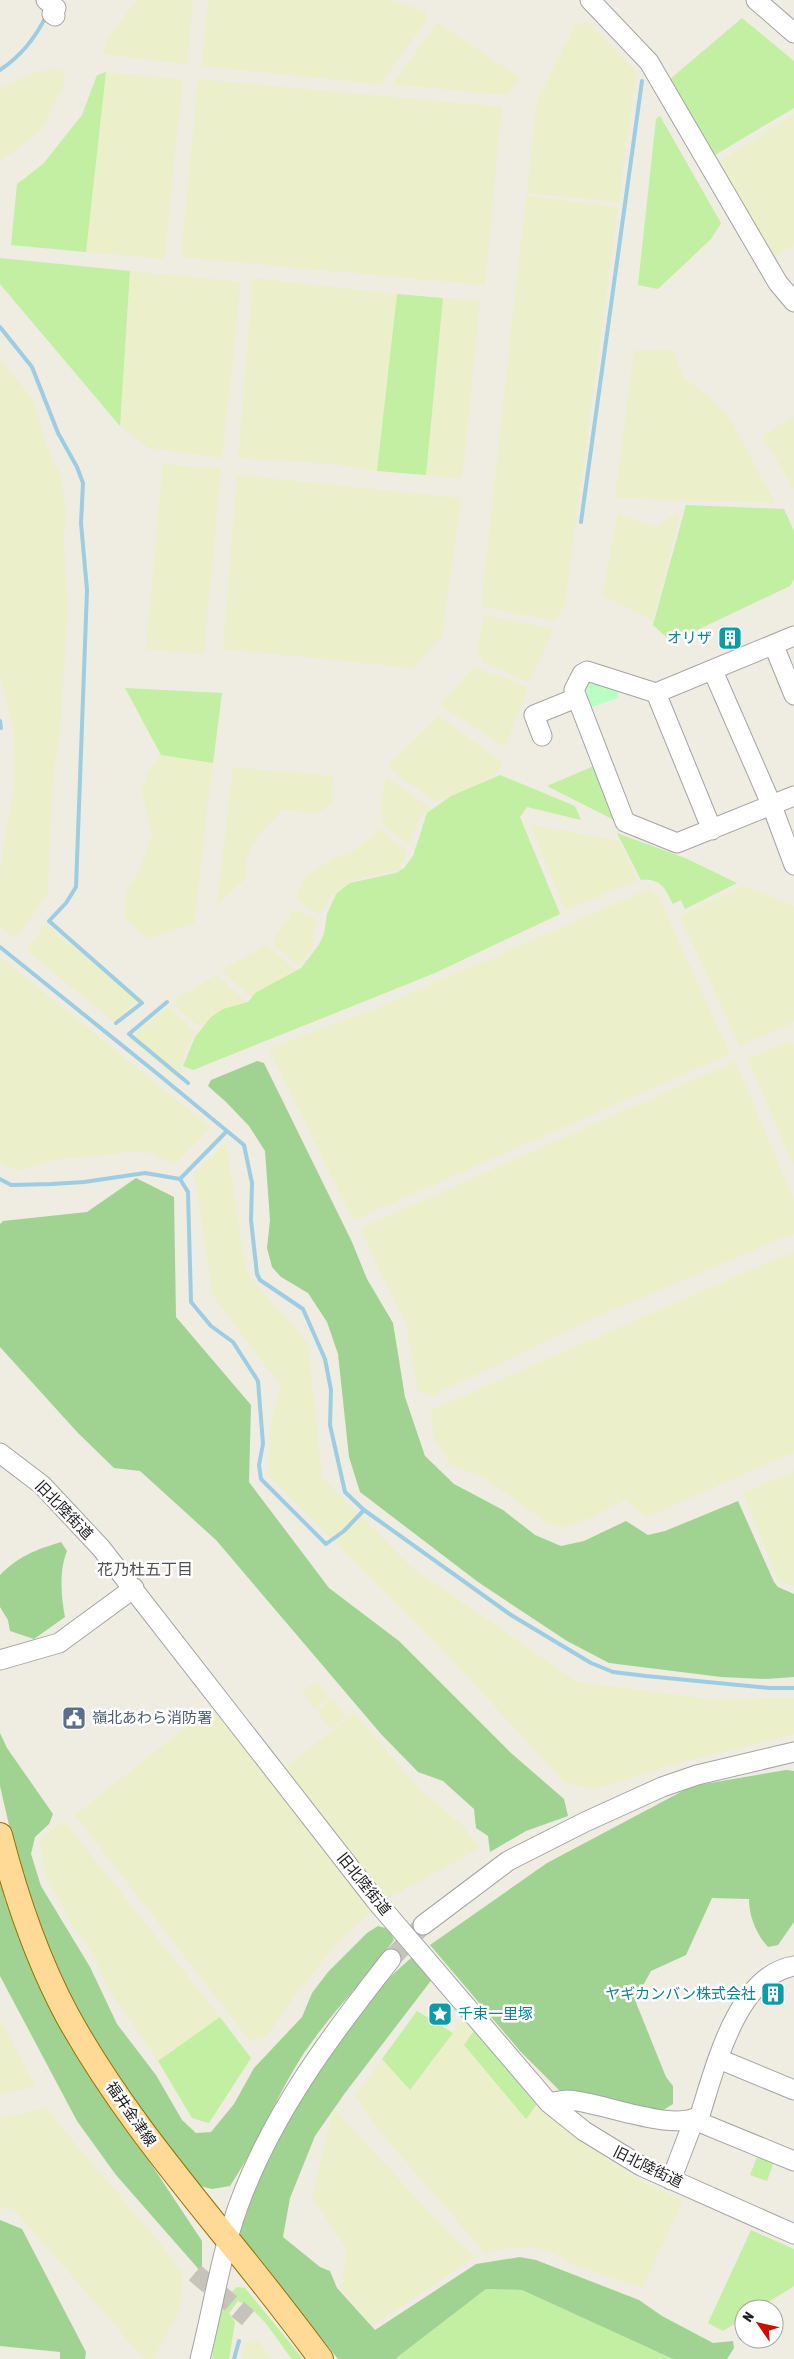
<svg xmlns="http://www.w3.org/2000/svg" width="794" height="2359" font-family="'Asap Condensed','Noto Sans JP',sans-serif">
<rect width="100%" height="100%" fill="#efece1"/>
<path fill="#ebf0ca" d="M137,0h56l-6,64 -85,-10 7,-18z
M208,0h184l34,12v8l-45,64 -180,-18z
M586,20l50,52 -17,130 -92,-9 10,-93 40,-79 5,5z
M437,22l83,56 -13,17 -114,-11z
M55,68l10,5 -2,16 -10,15 -7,19 -16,17 -30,21v-72l32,-16z
M106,72l77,8 -19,179 -78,-7z
M198,79l304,28 -17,178 -304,-28z
M794,114v130l-22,14 -53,-96z
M526,196l92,11 -53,396 -9,18 -75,-15z
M130,271l111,11 -19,176 -73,-10 -29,-22z
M253,278l144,16 -20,177 -44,-7 -95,-6z
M443,298l37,3 -18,178 -36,-4z
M673,350l10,27 28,22 19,20 45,84 -160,-5 19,-147z
M0,359l33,41 19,62 8,11 6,34 -2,31 4,73 -8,122 -7,43 -5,117 -32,46 -16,-12v-55l15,-96 -1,-41 -14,-60z
M794,415v75l-31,-54z
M163,464l58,5 -17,185 -58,-5z
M237,475l224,23 -19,138 -28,32 -191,-19z
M618,513l37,15 21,-14 4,1 -27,105 -51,-24z
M484,615l70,14 -25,53 -47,-20v-4l-5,-2z
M475,667l53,20 -23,60 -63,-41 2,-3 -1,-2z
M439,716l64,47 -6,9 -20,13 -40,17 -47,-32 2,-3 -3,-3z
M161,755l52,8 -19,160 -45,16 -24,-21 2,-28 12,-19 13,-36 -10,-44 6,-19z
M233,767l100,9 -1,27 -13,9 -37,-2 -23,25 -13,25 1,17 -30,28z
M386,777l46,32 -13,10 -11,25 -26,-20v-26z
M530,824l89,17 19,39 -73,30z
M379,828l27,23 -1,8 -6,11 -42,9 -25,16 -12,19 -19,-10v-5l-5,-1 8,-21 30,-19 17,-6 21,-14z
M743,886l51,20v116l-54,24 -60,-130z
M649,889l9,7 72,158 -377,166 -84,-170 2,-3 103,-38z
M292,910l24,8 -4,31 -13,16 -25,-19 2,-4 -3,-3 15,-19z
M46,924l91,77 -23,21 -84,-69 -2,-5z
M266,945l30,26 -45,26 -30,-27z
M0,957l94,76 117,95 -37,36 -23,-11 -20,-1 -77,8 -33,10 -16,-3 -5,-6z
M216,975l31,27 -30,12 -17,13 -25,-21 2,-3 -3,-3z
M168,1007l28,25 -11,19 -6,27h-3l-47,-40z
M788,1042l6,4v121l-46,-108z
M735,1061l59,139v33l-197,84 -165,79 -15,-6 -11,-67 -28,-56 -17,-39z
M226,1143l20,129 62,71 14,134 89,90 166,115 139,18 78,-2v36l-113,28 -86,27 -30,-6 -124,-135 -173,-173 2,-46 11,-43 -68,-90 -19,-123z
M794,1251v201l-147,65 -22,-17 -32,17 -33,11 -14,-6 -63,-45 -32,-12 -18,-28 -2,-27z
M794,1471v115l-16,-7 -35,-86z
M317,1681l12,16 -14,12 -13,-17z
M332,1699l14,18 -16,12 -13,-18z
M212,1707l146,186 15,17 -39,36 -40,51 -23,33 -6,7 -15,4 -175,-226z
M354,1713l68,79 40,33 18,23 -91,50 -105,-129z
M64,1821l156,196 -62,44 -49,-71 -19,-41 -16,-20 -30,-58 -4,-31z
M0,2019l35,67 -35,8z
M463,2019l12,10 -15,21 4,-5 62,74 11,-15 54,43 41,29 51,25 -41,87 -63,-21 -30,-16 -20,-4 -36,3 -8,3 -105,-121 -25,-36 27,-37 28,31z
M48,2108l12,18 95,111 28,37 -4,38 -26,47h-9l-130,-150 -14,-2v-89z
M334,2109l110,119 31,29 -103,69 -31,-37 6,-39 -35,-53z
M257,2340l15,19h-30l3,-16z"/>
<path fill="#c2efa2" d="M742,18l52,43v47l-79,47 -46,-75z
M106,72l-20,180 -75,-7 6,-61 26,-20 39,-49 15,-40z
M660,116l61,107 -10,16 -53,50 -20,-4 18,-166z
M0,258l130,13 -10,155 -120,-142z
M397,294l46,4 -17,177 -49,-4z
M686,505l98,4 10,22v48l-4,7 -118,56 -19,-17z
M125,688l97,5 -9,70 -52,-8z
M596,765l22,57 -71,-36z
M500,775l75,31 6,14 -54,-13 -7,10 40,97 -125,59 -242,97 -10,-4 12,-29 16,-20 12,-8 25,-7 7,-9 46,-25 17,-22 6,-12 3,-20 9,-20 14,-11 46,-10 8,-5 9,-12 14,-43 24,-17z
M617,833l68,25 52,25 -52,26 -4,-9 -8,4c-8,-16 -12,-26 -32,-24z
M417,2011l36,22 -43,57 -28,-31z
M220,2017l31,41 -42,65 -17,-5 -34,-57z
M475,2029l62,75 -11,15 -62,-74z
M759,2152l16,7 -8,22 -17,-6z
M751,2230l43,19v37l-37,23h-13v9l-21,13 -15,-8z
M237,2287l8,1 58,71h-11c-16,-20 -30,-48 -54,-58l-9,12 6,9 -6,37h-17c5,-25 5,-55 25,-72z
M486,2289l36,1 151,69h-278z"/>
<path fill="#a0d392" d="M257,1061l7,2 88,179 15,37 26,44 12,74 20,59 29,28 49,26 32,25 26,11 23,-5 42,-20 22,14 17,-4 73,-30 36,81 4,5 16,7v83l-28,2 -45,-2 -112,-14 -42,-22 -89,-59 -118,-90 -11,-35 -11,-103 -11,-32 -19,-29 -27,-16 -9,-10 -5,-19 3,-28 -5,-69 -16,-25 -23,-24 -18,-16 3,-6z
M136,1178l38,19 2,120 75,88 -2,77 80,106 70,53 112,112 53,46 4,17 -42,15 -36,21 -2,-16 -12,-8 -2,-19 -31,-28 -25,-9 -37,-38 -165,-194 -76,-69 -26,-3 -36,-35 -78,-86v-123l3,-3 84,-9z
M61,1542l6,9c-8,19 -6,46 -2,66l-31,22 -24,-8 -2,-11 -8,-13v-32c19,-19 35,-25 61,-33z
M0,1733l7,15 46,66 -4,10 -14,13 -4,17 10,32 49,81 27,57 39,51 26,45 14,13 15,-1 23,-28 20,-36 48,-51 10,-24 16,-21 39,-39 11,-7 11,3 5,11c-28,39 -63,73 -90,113 -28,43 -46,91 -74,133l-18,3 -16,-4 -50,-64 -83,-130 -44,-123 -19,-82z
M786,1770l8,1v151l-16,23 -10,2c-12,-13 -19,-31 -19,-48l-37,-1 -26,57 -35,16 -16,29 31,77 7,9v18l-13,8 -98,-19 -42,-42 -90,-106 117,-82 145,-77z
M0,1876l5,24 50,112 57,93 90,136v32l-86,-98 -39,-54 -77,-145z
M412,1957l21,21 -88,115 -30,43 -25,62 -7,39 37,30 10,4 7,17 38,42 101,-66 44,-7 16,3 103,40 23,16 51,27 20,-2 1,7 -7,11h-54l-151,-69 -36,-1 -91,70h-57l-98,-123 1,-9 23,-62 24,-48 91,-136 12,-5z
M0,2220l22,9 64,123 -1,7h-25v-7l-60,-6z"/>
<path fill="#b9ffc4" d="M586,679l33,8 -1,11 -29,10 -8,-20z"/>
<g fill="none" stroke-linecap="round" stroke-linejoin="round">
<path stroke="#9dcde2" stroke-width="4" d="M0,70c21,-14 35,-31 46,-54
M0,327l32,40 26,66 19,34 6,16 -2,40 6,67 -11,297 -10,16 -17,18 93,82 -26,20
M581,522l61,-441
M0,721l1,7
M0,947l159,128 85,70 8,38 -1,37 6,54 3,6 43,29 22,50 6,31 -1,35 15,67 19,18
M167,1002l-38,32 59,49
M0,1179l11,6 41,-1 32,-2 61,-9 35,6 8,13 3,110 20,24 22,16 25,39 5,63 -4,21 2,14 65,65 18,-13 20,-21 147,105 80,48 22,9 33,4 124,12h24
M180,1179l47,-48
M234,2359l5,-18"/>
<path stroke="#c5c3ba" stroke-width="19" stroke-dasharray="19 9" stroke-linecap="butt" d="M391,1959l32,-34
M195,2273l53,45"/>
<g stroke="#a4a4a4" stroke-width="21">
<path id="minor" d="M46,0l10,8 -4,6 3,2
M590,0l59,62 129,221 16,19
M756,0l38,33
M794,636l-138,57 -69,-22 -5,3 -8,16 51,132 52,21 117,-47
M774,646l20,49
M713,671l59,135 22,59
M656,693l56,137
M542,736l-8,-21 42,-17
M0,1453l42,32 59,63 275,353 173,202 35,28 57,35 153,68
M0,1660l59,-17 75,-55
M423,1925l85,-64 77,-39 77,-35 35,-12 97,-23
M719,2059l75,31
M549,2103c6,-1 13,-3 19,-3 30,1 108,34 132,15 15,-47 37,-140 94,-149
M671,2180l23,-60 100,41
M200,2359c13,-51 21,-106 39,-155 34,-92 92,-169 152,-245"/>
</g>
<g stroke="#967000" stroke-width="26">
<path id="major" d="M0,1835c16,62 37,124 67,180 45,82 103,153 161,225 32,39 63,79 93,119"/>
</g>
<use href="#minor" stroke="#fff" stroke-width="19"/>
<use href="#major" stroke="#ffda97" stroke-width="24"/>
</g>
<defs>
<g id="building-square" transform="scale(1.25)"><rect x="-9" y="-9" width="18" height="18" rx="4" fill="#0f9aa8" stroke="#fff"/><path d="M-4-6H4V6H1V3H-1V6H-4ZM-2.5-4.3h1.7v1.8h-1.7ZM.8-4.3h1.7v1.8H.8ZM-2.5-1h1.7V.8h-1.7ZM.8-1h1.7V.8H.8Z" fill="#fff"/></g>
<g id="civic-square" transform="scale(1.25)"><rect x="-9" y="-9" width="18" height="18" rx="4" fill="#5c6f8a" stroke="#fff"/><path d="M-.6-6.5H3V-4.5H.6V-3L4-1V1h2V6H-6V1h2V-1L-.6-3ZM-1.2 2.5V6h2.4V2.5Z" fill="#fff"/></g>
<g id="sight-square" transform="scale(1.25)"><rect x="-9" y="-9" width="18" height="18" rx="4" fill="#0f9aa8" stroke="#fff"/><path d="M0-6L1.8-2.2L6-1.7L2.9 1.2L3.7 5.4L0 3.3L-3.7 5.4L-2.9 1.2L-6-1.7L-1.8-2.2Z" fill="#fff"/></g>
</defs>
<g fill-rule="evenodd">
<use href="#building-square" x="730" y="638"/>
<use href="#civic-square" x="74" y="1718"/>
<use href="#building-square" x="773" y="1994"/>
<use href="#sight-square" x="440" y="2014"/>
</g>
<g text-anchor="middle" stroke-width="5" stroke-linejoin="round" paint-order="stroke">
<g font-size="15" fill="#0d838f" stroke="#fff" text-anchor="end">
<text x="712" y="643">オリザ</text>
<text x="756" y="1999">ヤギカンバン株式会社</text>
<text x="458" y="2019" text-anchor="start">千束一里塚</text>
</g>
<g font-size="15" fill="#1d1d1d" stroke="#fff">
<text transform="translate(64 1510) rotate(46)" y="5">旧北陸街道</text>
<text transform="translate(364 1884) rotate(51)" y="5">旧北陸街道</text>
<text transform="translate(131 2114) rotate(55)" y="5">福井金津線</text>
<text transform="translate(648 2167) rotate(26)" y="5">旧北陸街道</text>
</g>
<g font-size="15" fill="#4e5e75" stroke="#fff" text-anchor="start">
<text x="92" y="1723">嶺北あわら消防署</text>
</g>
<g font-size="16" fill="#505050" stroke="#fff">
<text x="145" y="1575">花乃杜五丁目</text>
</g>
</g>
<g transform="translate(759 2324) rotate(304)"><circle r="24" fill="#ffffff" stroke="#a5a5a5"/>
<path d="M0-4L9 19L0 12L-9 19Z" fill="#ca0f00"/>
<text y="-8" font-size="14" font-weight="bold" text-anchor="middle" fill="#1d1d1d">N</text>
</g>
</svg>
